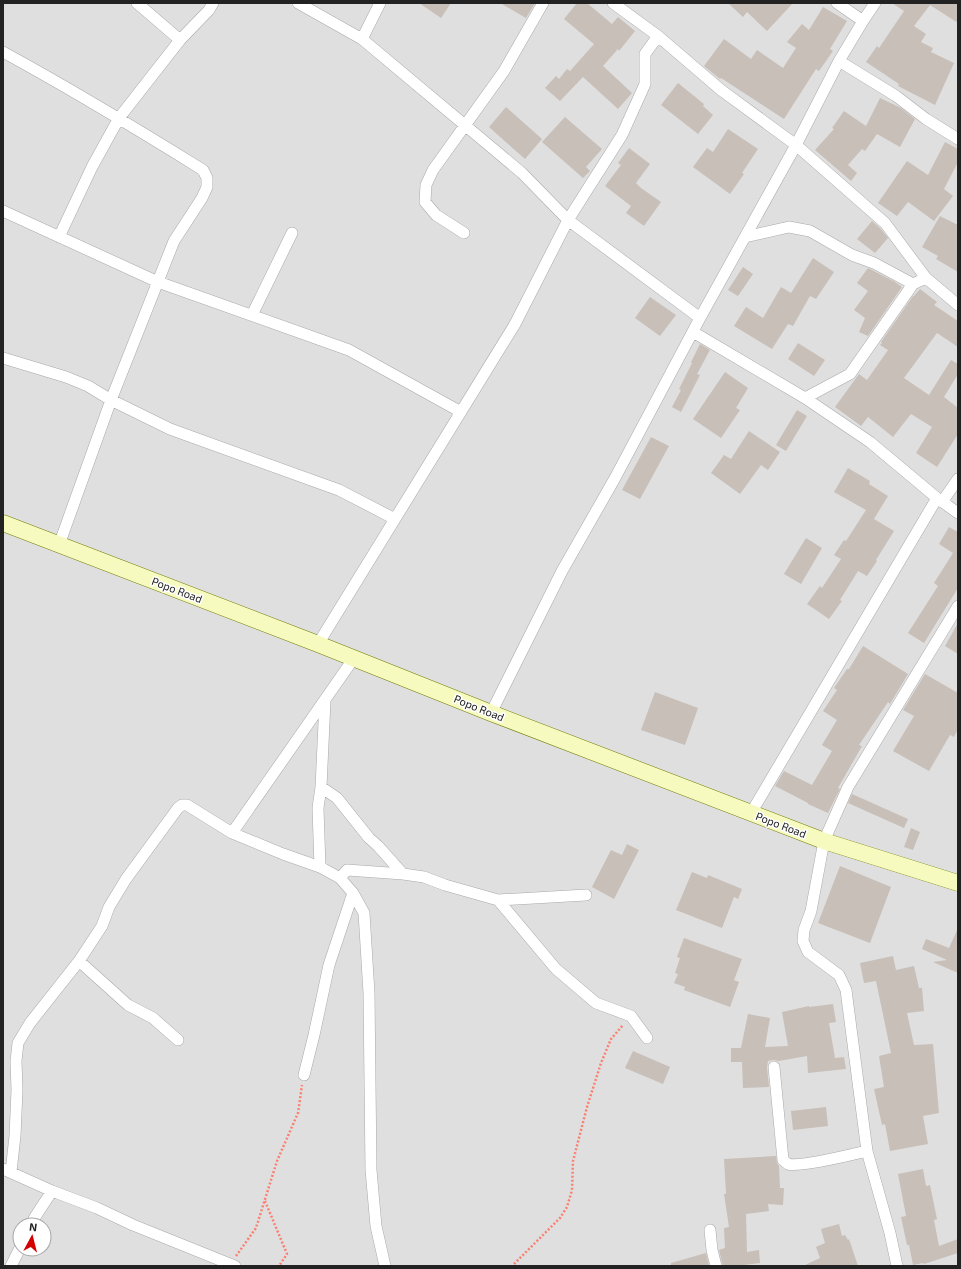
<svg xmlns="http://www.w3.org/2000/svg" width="961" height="1269" font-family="'Exo 2',sans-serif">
<rect width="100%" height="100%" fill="#f2efe9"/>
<path fill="#e0dfdf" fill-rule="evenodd" d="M3,3h955v1263h-955zM20,1225h24v24h-24z"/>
<path fill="#c7bfb8" d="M419,3h32l-10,15z
M500,3h35l-9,15z
M577,3h10l25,21 6,-7 17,14 -16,20 -1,-2 -15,17 29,27 -14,16 -35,-32 -23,24 -15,-13 11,-12 3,3 8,-10 3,2 24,-27 -30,-25z
M728,3h65l-26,28 -20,-19 -4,5z
M892,3h66v20l-28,-18 -16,21 12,8 -5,8 12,6 -2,4 23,11 -19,42 -37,-19 1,-2 -33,-22 11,-16 2,2 25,-37z
M823,7l24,14 -17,28 3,2 -14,20 -3,-2 -32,50 -63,-41 -1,1 -16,-13 20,-27 27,20 6,-9 26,18 13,-20 -9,-6 15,-18 7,6z
M678,83l26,21 -1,2 10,9 -15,19 -37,-29z
M880,98l21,10 14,11 -15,28 -23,-13 -12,17 -3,-2 -14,16 9,8 -6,8 -36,-31 19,-21 -2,-1 12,-17 22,15z
M506,107l36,32 -17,20 -36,-32z
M565,117l37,32 -16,18 4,4 -7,7 -41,-36z
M728,129l30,20 -16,24 2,1 -14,20 -37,-27 14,-19 6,4z
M945,142l13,7v13l-14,27 9,7 -19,25 -26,-19 -11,14 -19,-13 29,-42 21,14z
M629,148l21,16 -14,19 5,5 20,14 -17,24 -18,-13 5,-7 -26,-20 16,-21 -3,-2z
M940,216l18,9v47l-22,-13 2,-3 -16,-9z
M872,221l8,7 8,10 -13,15 -18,-14z
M813,258l21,14 -18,27 -6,-3 -17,30 -5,-2 -16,25 -38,-23 12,-19 17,11 18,-31 10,6z
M743,267l10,7 -15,22 -10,-6z
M868,268l27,14 7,5 -34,49 -9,-4 6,-14 -11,-8 14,-19 -11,-8z
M920,289l17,13 -3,3 24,16v26l-21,-14 -33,45 25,17 22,-35 7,4v10l-14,23 14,11v26l-21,33 -21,-14 16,-26 -21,-13 -18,23 -25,-20 -7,9 -26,-19 24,-33 8,6 21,-30 -8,-5 2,-2 -1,-1 32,-46h1z
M650,297l26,18 -16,21 -25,-18z
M798,343l27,17 -11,16 -26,-17z
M700,344l10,6 -13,24 3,1 -19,37 -9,-5 9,-17 -2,-1 13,-26 -1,-1z
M725,372l23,16 -12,20 4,2 -19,28 -28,-19z
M797,410l10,6 -21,35 -10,-6z
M749,431l31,21 -12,18 -7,-5 -21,29 -29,-21 13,-18 7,4z
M651,437l18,9 -29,53 -18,-9z
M848,468l22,13 -1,3 19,12 -14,23 20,12 -18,29 1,1 -10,15 -9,-5 -18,29 2,1 -13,18 -22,-15 13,-18 2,2 19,-29 -7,-4 10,-15 2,1 20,-31 -32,-18z
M949,527l9,5v56l-34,55 -16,-10 30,-47 -4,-3 19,-30 -14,-9z
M806,538l16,10 -21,36 -17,-10z
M958,623v31l-13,-8z
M863,646l45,28 -18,30 -2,-2 -29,43 3,1 -24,42 2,1 -12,24 -20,-9v-1l-33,-17 9,-15 28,14 20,-34 -10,-6 15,-25 -14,-9 14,-21 -3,-2 13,-19h2z
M925,674l33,19v36l-4,8 -4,-2 -21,36 -36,-20 21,-35 -11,-6z
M655,692l43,16 -13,37 -44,-15z
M852,794l56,25 -4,9 -56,-25z
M911,828l9,4 -7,18 -9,-3z
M627,844l12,6 -25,49 -22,-12 19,-37 11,5z
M840,866l51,21 -21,56 -52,-20z
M692,872l15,6 1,-3 34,14 -4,10 -4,-2 -12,31 -46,-18z
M958,928v45l-25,-11 14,-2 -25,-11 4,-10 23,9z
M684,938l58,21 -8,21 5,2 -9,25 -46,-17 1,-3 -11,-4 4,-9 -3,-1 5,-15 -3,-1z
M893,956l3,14 18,-4 5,22h3l2,23 -17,2 7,32 19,-1 6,69 -16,3 5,28 -38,7 -5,-27 -3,1 -8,-36 10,-2 -5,-31 12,-3 -15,-72 -12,2 -4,-20z
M833,1004l3,18 -7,1 6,35 9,-1 2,12 -38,4 -1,-17 -28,5 -6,-1 -5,1 -1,6 2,20 -26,1 -1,-26h-11v-14h10l7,-34 22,4 -5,29 23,-1 -6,-34 27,-6v1z
M633,1051l37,16 -7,17 -38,-16z
M826,1107l2,19 -35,4 -2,-19z
M776,1156l1,7 2,3 1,22h4l-1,17 -15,-1 1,7 -23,3 1,38 12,-2 1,13 -24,3h-13l-4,-16 6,-2 -1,-20 5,-1 -5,-33h2l-2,-35z
M923,1169l3,17 4,-1 7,34 -3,1 5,26 19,-7v14l-34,11 -1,-1 -10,2 -4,-20h-2l-6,-28 5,-1 -8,-42z
M839,1224l3,12 3,-1 3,5 1,-1 9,27h-55l17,-8 -4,-11 9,-4 -4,-14z
M706,1253l3,13h-38v-3z"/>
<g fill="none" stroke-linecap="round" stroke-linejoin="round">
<g stroke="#a9a9a9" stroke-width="12">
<path id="minor" d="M137,3l43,37
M298,3l64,36 160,134 46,47 132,98
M837,3l26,18
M658,36l63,54 75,55 89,78 41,55 32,27
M362,39l18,-36
M3,52c68,37 134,77 200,118l4,8v9l-5,11 -28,43 -63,159 -52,145
M839,61l57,35 30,23 32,20
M3,211l155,71 191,68 112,62
M464,233l-28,-18 -11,-13 1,-17 7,-15 71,-99 39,-68
M59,237l33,-70 27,-49 61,-78 29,-30 4,-7
M745,237l44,-10 21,4 42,24 22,8 39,21 13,-6
M252,315l40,-82
M693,332l112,66 65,44 67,56 21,15
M3,358l63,19 22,9 23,14 59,29 169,61 56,29
M805,398l45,-24 63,-90
M942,502l16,-23
M318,644l197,-320 53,-104 54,-85 23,-51v-30l13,-18 -45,-33
M491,713l71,-142 53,-93 85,-160 96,-173 43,-84 24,-40 12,-18
M321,787l16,11 32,40 9,8 25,28
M751,813l186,-315
M232,833l122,-175
M320,867l-2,-59 3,-21 4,-86
M340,878l7,-8 56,4 21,3 21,8 53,15 88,-5
M498,900l58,69 40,34 35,13 16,22
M79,961l49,44 25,13 25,22
M774,1067l9,93c2,1 3,3 5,4 11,4 66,-10 79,-13
M304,1075l10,-40 15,-70 24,-72
M3,1169l49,22 45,17 36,17 102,41
M11,1172l4,-36 2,-46 -1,-29 2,-18 12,-20 49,-62 23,-35 7,-19 17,-28 52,-71 4,-3h5l45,28 51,21 37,13 20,11 13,15 11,20 5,80 2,177 5,56 9,40
M31,1225l4,-8 17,-26
M710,1230l2,20 4,16
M11,1266l9,-18
M897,1266l-7,-33 -23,-82 -21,-161 -7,-15 -31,-23 -5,-11 1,-11 7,-19 13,-70 24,-54 110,-181"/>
</g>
<g stroke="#707d05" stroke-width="17">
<path id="secondary" d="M3,523l315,121 173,69 333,128 134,42"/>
</g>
<path stroke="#fa8072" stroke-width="2.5" stroke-dasharray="2 2" stroke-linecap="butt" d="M265,1201l22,53 -8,12
M236,1256l20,-28 21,-67 21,-48 4,-28
M514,1264l46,-46 7,-11 5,-17 1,-29 14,-54 14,-44 10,-24 12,-14"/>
<use href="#minor" stroke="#fff" stroke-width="11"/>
<use href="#secondary" stroke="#f7fabf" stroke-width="16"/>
</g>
<g text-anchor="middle" stroke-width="3" stroke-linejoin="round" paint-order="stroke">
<g font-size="11" fill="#222" stroke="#fff">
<text transform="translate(177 590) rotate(21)" y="4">Popo Road</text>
<text transform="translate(479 708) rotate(22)" y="4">Popo Road</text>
<text transform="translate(781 825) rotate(21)" y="4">Popo Road</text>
</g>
</g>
<rect width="961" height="1269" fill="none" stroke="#222222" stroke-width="8"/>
<g transform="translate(32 1237) rotate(7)"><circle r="19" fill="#ffffff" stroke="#a7a7a7"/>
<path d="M0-3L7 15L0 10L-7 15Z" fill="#d40000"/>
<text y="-6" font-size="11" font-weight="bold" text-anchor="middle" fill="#222222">N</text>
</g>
</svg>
